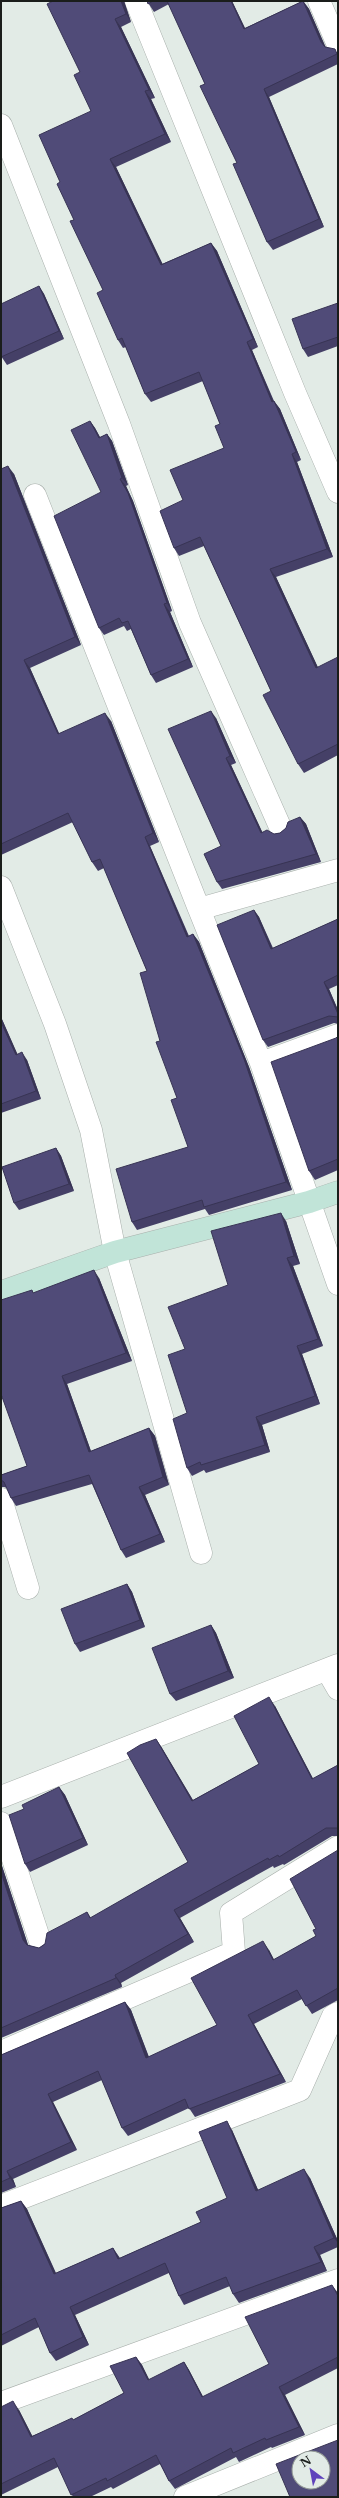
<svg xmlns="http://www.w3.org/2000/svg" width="339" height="2498" font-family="'Libre Baskerville',serif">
<rect width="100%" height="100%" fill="#e2ebe6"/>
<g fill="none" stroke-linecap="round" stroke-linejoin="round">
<g stroke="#a9b0ac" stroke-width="23">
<path id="street" d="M136,1l159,392 43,99
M319,1l19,44
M1,125l118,299 71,199 91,206
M35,495l164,414
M338,870l-139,39 62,154 77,221
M1,887l54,137 36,106 24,122 86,301
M261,1063l77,-28
M1,1499l27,89
M327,1670l11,19
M1,1797l337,-132
M1,1823l40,121
M1,2052l233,-100 -3,-39 107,-66
M1,2206l299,-116 33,-74 5,-3
M1,2403l337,-123
M185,2497l153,-62"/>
</g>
<g stroke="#a9b0ac" stroke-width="23">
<path id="secondary" d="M1,1292l114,-40 194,-50 29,-10"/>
</g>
<use href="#street" stroke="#fff" stroke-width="22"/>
<use href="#secondary" stroke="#c1e4d8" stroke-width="22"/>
</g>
<path fill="#454067" d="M53,1h71l7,21 -10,5 34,71 -4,1 20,43 -55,25 46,97 49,-21 6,8 41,96 -6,3 22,51 6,8 21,51 -4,2 36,95 -57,20 42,91 20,-11v98l-34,18 -6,-9 -27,-73 -67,-145 -25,10 -5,-8 9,-48 41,-52 -4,-24 -17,-43 -52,21 -6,-8 -19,-47 -3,1 -5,-8 -15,-50 -29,-70 -14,-38 31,-71 -11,-39z
M147,1h85l13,27 58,-27 6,8 16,38 13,6v11l-69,33 55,130 -51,23 -6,-8 -30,-79 -32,-79 -36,-80 -15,8z
M39,286l5,8 20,45 -57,26 -6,-9z
M338,303v43l-30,11 -5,-8z
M90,421l5,7 5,9 7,-3 5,7 16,44 -2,1 7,15 39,110 -2,1 23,55 -37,16 -5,-8 -20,-46 -4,2 -3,-5 -20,9 -5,-7 2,-136z
M1,467l1,2 12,5 67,171 -51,23 29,66 52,-13 48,121 -9,4 39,90 4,-2 6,8 50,125 43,123 -83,25 -4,-6 -68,21 -5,-8 56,-75 -11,-49 -17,-57 -13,-70 -43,-103 -6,3 -6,-9 -19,-40 -72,33z
M216,718l20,45 -5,2 31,67 12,2 6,-1 20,-16 6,7 15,38 -99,27 -5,-7 4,-36z
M254,910l5,7 14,31 65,-29v66l-9,4 9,21v14l-4,-1 -66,24 -5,-7z
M1,1017l16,37 10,6 14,39 -40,14z
M338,1036v134l-23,10 -6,-9z
M56,1148l5,8 13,35 -55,19 -5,-7z
M286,1221l14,43 -7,2 30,80 -21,8 18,50 -58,21 8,27 -64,21 -2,-3 -12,6 -5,-8v-55l-2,-64 43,-64z
M99,1278l33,83 -65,23 24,67 58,-23 6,8 14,49 -24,10 20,47 -39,16 -5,-8 -29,-66 -76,22 -5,-8 -4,-10 -3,-1h-3v-12l26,-9 7,-173z
M127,1584l5,8 13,35 -65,25 -5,-8z
M211,1625l5,8 18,45 -58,23 -6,-7z
M275,1706l38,73 25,-14v71h-6l-48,29 -1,-1 -9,4 -1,-2 -93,52 14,24 -73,41 1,4 -121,51v-175l27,82 11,3 48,-36 4,6 97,-56 -32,-123 6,9 31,52 66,-36z
M59,1787l6,8 23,50 -58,27 -5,-8 -1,-55z
M338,1850v150l-26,14 -10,-15 -48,25 32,58 -91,35 -6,-9 -61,28 -6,-8 -20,-48 -49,22 24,48 -64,29 3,8 -15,6v-138l124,-53 6,8 18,47 68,-32 52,-75 5,10 42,-24v-7z
M232,2130l26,60 52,-12 28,63v6l-18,8 7,16 -88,32 -6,-9 -3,-8 -46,19 -5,-9 -10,-23 -94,42 14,30 -33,16 -6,-8 -11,-26 -38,19v-138l20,-7 6,8 29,64 57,-25 7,10 81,-36 26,-24z
M338,2293v75l-53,27 20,40 -33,13 -1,-1 -32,15 -3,-5 -61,32 -6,-8 -9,-17 -47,25 -2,-2 -21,10h-17l-15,-30 -57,28v-88l18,3 13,26 41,-16 51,-27 12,-36 6,8 7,15 35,-18 5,8 14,27 66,-33z"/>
<path fill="#383454" d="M121,1h3l7,21 -5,-8z
M231,1h1l17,36 -5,-8z
M303,1l6,8 18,41 -6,-8z
M115,19l6,8 34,71 -6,-8z
M264,89l5,8 55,130 -5,-8z
M145,91l6,8 20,43 -6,-8z
M110,159l6,8 51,106 -6,-8z
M211,243l6,8 41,96 -5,-8z
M39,286l5,8 20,45 -5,-8z
M247,342l5,8 25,60 -5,-8z
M274,401l6,8 21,51 -5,-8z
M90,421l5,7 9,17 -5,-7z
M107,434l5,7 16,44 -6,-7z
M292,454l5,8 36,95 -6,-8z
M8,466l6,8 67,171 -6,-8z
M120,479l6,7 7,15 39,110 -5,-8z
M270,569l6,8 46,99 -6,-8z
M164,604l6,8 23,55 -5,-8z
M24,660l6,8 33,74 -5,-8z
M211,711l5,7 20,45 -6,-7z
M105,713l6,8 48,121 -6,-9z
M226,758l5,7 35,75 -5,-7z
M300,817l6,7 15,38 -5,-8z
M145,837l5,9 42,99 -5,-8z
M254,910l5,7 17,40 -5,-8z
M193,934l6,8 50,125 43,123 -6,-8z
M324,982l5,7 9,21v4z
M1,1017l20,45 -5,-7 -15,-33z
M22,1052l5,8 14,39 -5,-8z
M56,1148l5,8 13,35 -5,-7z
M281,1213l5,8 14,43 -6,-8z
M287,1258l6,8 30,80 -5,-7z
M94,1270l5,8 33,83 -6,-8z
M297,1346l5,8 18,50 -5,-8z
M62,1376l5,8 27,76 -5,-8z
M256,1417l6,8 8,27 -5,-7z
M149,1428l6,8 14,49 -6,-8z
M139,1487l6,8 20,47 -5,-8z
M127,1584l5,8 13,35 -5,-7z
M211,1625l5,8 18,45 -6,-7z
M269,1697l6,9 43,82 -6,-9z
M156,1739l6,9 36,61 -6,-8z
M59,1787l6,8 23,50 -5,-7z
M1,1863l28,85 -6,-8 -22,-68z
M174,1910l6,8 14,24 -6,-8z
M263,1941l6,9 10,19 -6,-9z
M115,1975l6,8 1,4 -6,-9z
M125,2002l6,8 21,56 -6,-8z
M248,2015l6,9 32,58 -6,-8z
M48,2094l5,8 24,48 -6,-8z
M227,2121l5,9 30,69 -6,-8z
M304,2169l6,9 28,63v2l-4,-5z
M7,2171l6,8 3,8 -6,-9z
M21,2201l6,8 33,74 -6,-9z
M314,2247l6,8 7,16 -6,-9z
M113,2248l5,8 6,11 -6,-8z
M332,2285l6,8v3z
M70,2307l5,8 14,30 -6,-8z
M136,2357l6,8 12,24 -6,-9z
M184,2362l5,8 19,36 -6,-9z
M279,2387l6,8 20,40 -6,-8z
M13,2401l6,9 18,35 -6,-8z"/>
<path fill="#504b78" stroke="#383454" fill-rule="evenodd" d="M53,1h68l5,13 -11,5 34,71 -4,1 20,43 -55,25 51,106 50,-22 42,96 -6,3 25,60 2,-1 22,51 -4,2 35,95 -57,20 46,99 22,-11v87l-40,20 -35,-69 8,-4 -71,-154 -26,11 -14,-37 23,-11 -13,-30 54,-22 -9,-22 5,-2 -21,-52 -54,22 -23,-56 -4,2 -21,-47 6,-3 -33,-69 4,-1 -17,-36 3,-2 -21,-47 52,-24 -17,-36 6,-3 -33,-68z
M147,1h6l-5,3z
M167,1h64l13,28 59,-28 18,41 4,5 10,2 2,5 -73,35 55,130 -52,23 -34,-78 4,-1 -37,-77 5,-2z
M39,286l20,45 -58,26v-53z
M338,303v34l-35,12 -11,-30z
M90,421l9,17 8,-4 15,44 -2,1 8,14 39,110 -3,1 24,55 -37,16 -23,-54 -6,2 -3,-5 -20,10 -45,-112 47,-24 -30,-62z
M8,466l67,171 -51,23 34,74 47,-21 48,120 -8,4 42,100 6,-3 51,125 42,123 -82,25 -2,-7 -70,22 -16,-53 72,-22 -17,-47 6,-2 -21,-56 4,-1 -20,-68 7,-2 -47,-112 -8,3 -24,-49 -67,31v-375z
M211,711l19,45 -4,2 35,75 6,-3 7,4 6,-1 6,-5 2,-6 12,-5 16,37 -99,28 -13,-28 17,-8 -53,-117z
M254,910l17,39 67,-30v56l-14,7 14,32v3l-9,-1 -66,24 -46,-115z
M1,1022l15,33 6,-3 14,39 -35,13z
M338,1036v123l-29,12 -38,-109 65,-24z
M56,1148l13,36 -55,19 -12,-36z
M281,1213l13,43 -7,2 31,81 -21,7 18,50 -59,21 9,28 -64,20 -1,-3 -13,6 -14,-49 14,-6 -19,-58 17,-6 -17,-42 60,-22 -17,-54z
M94,1270l32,83 -64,23 27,76 60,-24 14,49 -24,10 21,47 -39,16 -32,-75 -78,23 -7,-16 -3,-2v-5l26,-9 -26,-72v-94l31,-10 1,3z
M127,1584l13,36 -65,24 -14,-35z
M211,1625l17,46 -58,23 -18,-46z
M269,1697l43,82 26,-14v63h-12l-47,29 -1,-2 -9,5 -1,-2 -94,52 14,24 -73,41 1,3 -115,50v-156l22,68 4,5 12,3 6,-4 2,-11 40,-21 3,6 98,-56 -61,-109 13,-8 16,-6 36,62 67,-37 -25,-48z
M59,1787l24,51 -58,26 -16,-49 15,-6 -2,-4z
M338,1850v138l-32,18 -9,-16 -49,25 32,59 -91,35 -4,-10 -63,29 -24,-57 -50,23 23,48 -64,29 3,7 -9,4v-127l124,-53 21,56 71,-33 -26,-47 72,-37 10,19 43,-24 -3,-6 3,-1 -26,-50z
M227,2121l29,70 48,-22 30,69 -20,9 7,15 -88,32 -7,-17 -47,19 -14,-33 -95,44 13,30 -33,16 -15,-35 -34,17v-127l20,-7 33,73 59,-26 5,11 83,-37 -5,-10 31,-14 -28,-66z
M332,2285l6,11v61l-59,30 20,40 -33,13 -1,-2 -32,15 -2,-5 -62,33 -13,-26 -49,26 -1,-3 -35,17 -17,-37 -53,26v-77l12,-6 18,36 41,-19 1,2 51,-27 -14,-27 26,-9 12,23 36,-18 18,35 67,-33 -24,-47z
M338,2440v57h-48l-14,-33zM299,2458h24v24h-24z"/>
<rect width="339" height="2498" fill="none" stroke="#1a1d1b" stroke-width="4"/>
<g transform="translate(311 2470) rotate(328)"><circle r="19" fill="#e2ebe6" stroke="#929995"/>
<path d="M0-3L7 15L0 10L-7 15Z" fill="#5f43bc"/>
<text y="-6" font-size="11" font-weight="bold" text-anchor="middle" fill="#1a1d1b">N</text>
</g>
</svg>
